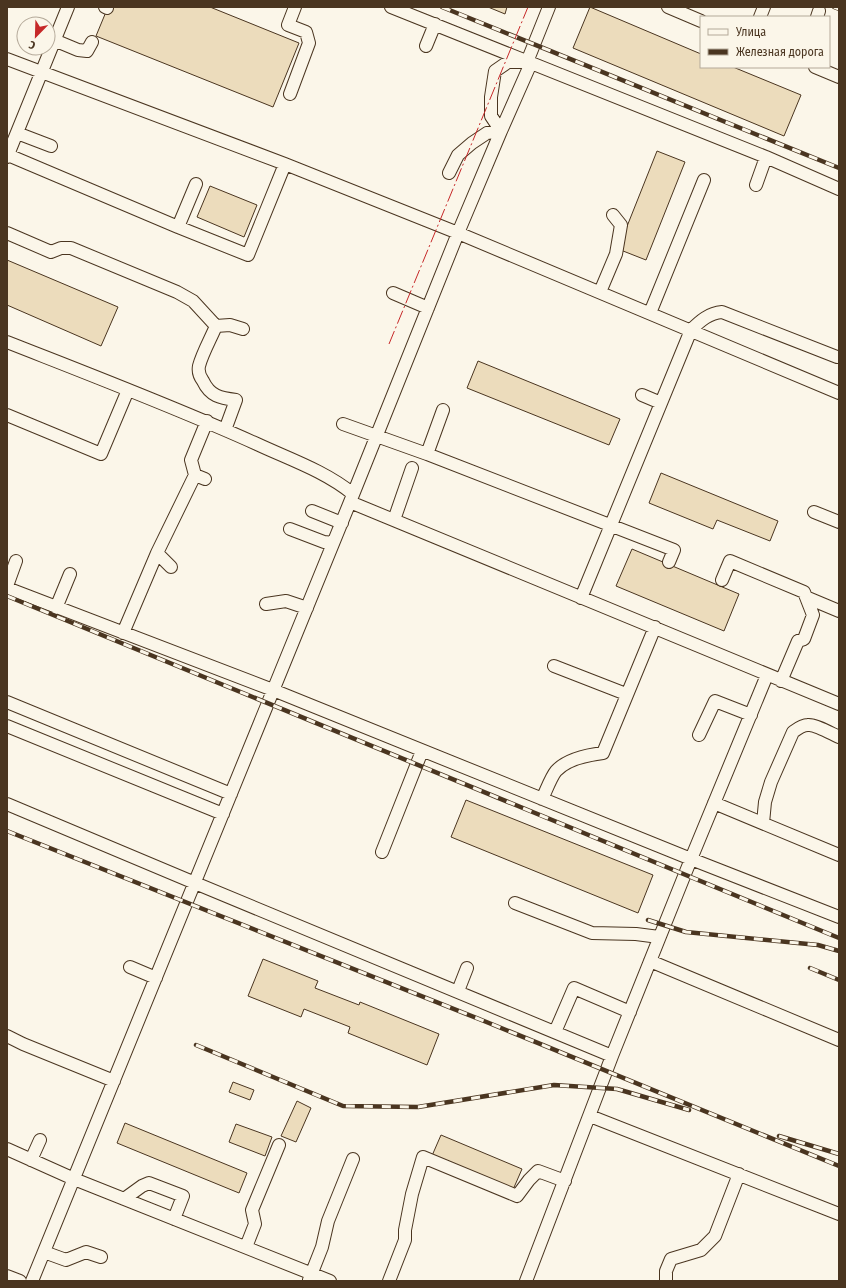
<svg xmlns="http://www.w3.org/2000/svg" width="846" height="1288" font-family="'Fira Sans Condensed',sans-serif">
<rect width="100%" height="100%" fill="#fbf6e9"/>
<path fill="#ecdcbc" stroke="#4a3520" d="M108,7h102l89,36 -26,64 -177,-71z
M488,7h19l-2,7z
M590,7l111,47v13h32l68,28 -17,41 -211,-88z
M657,151l28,11 -39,98 -28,-11z
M210,186l47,19 -13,32 -47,-20z
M7,260l111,47 -17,39 -94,-41z
M478,361l142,58 -11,26 -142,-57z
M661,473l117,48 -8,20 -53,-21 -4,9 -64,-26z
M632,549l107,45 -15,37 -108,-45z
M466,800l187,75 -15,38 -187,-76z
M263,959l55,22 -3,7 44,17 1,-3 79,32 -12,31 -79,-32 2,-6 -46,-18 -3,8 -53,-21z
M233,1082l21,8 -4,10 -21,-8z
M297,1101l14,7 -15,34 -15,-6z
M125,1123l122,50 -8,20 -122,-50z
M236,1124l36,13 -7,19 -36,-14z
M441,1135l81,34 -10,23 -81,-34z"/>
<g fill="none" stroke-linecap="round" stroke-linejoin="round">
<g stroke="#4a3520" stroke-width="14">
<path id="minor" d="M105,7l2,1
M391,7l375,150 73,32
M668,7l33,14
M760,17l4,-10
M817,17l2,-6
M54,40l24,10 9,1 5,-9
M426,46l9,-22
M7,59l278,105 173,69 381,160
M815,67l24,10
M290,94l19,-51 -3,-11 -18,-7 7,-18
M17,133l34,13
M8,155l170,72
M7,157l61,-150
M449,173l9,-18 14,-12 15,-10 14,-2 30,-68
M196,184l-18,43 70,28 37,-91
M756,185l10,-28
M7,233l44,19 10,-4h10l106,44 16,9 23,25
M600,292l16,-38 5,-29 -8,-10
M393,293l35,15
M650,313l54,-133
M7,342c84,33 168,65 250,102 32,15 68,27 96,50
M642,395l19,8
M7,415l94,39 27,-64
M343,424l84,30 247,96 -5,12
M225,430l11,-30c-16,-2 -26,-4 -33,-19 -3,-4 -5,-10 -4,-15 3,-12 12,-28 17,-40l14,-1 13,4
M427,454l16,-44
M205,479l-10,-4 -4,-15 16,-39
M350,502l489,202
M312,511l30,12
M814,512l25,10
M394,520l18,-52
M290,529l34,13 9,1
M157,553l14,14
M722,580l8,-19 74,31 9,23 -9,24 -6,2 -17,40
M7,586l9,-25
M7,588l266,102 418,169 148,58
M581,598l110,-268c9,-9 18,-17 31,-18l115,45
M808,598l31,13
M266,604l20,-3 21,7
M56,608l14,-34
M123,633l34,-80 38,-78
M554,666l72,28
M7,702l224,92
M7,726l216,88
M699,735l16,-34 36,14
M542,799c4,-8 9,-22 14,-28 11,-12 31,-16 47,-18l52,-126
M714,803l125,52
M7,804l188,79 417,173 79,-197 76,-184
M763,823l2,-21 6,-20 22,-50c4,-3 9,-7 15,-7 7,-1 24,9 31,12
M382,852l40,-101
M515,903l77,30 44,1 23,3
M650,961l189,79
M130,967l26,11
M458,991l9,-23
M555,1032l19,-44 56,24
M7,1036l16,8 91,37
M590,1116l249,98
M7,1149l67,30 256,102
M31,1160l9,-20
M124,1199l18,-13 7,-3 34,13 -9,23
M246,1247l9,-23 -3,-14 27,-65
M44,1252l22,8 20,-8 15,5
M7,1276l13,5
M309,1280l13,-33 6,-26 25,-62
M32,1281l318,-779 108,-269 43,-102 -10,-15v-19l4,-26 13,-9h19l22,-55
M389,1281l16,-41v-10l7,-36 11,-37 94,39 12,-16 9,-9 27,10
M526,1281l86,-225
M666,1281v-10l5,-12 30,-9 14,-14 24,-62"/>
</g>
<use href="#minor" stroke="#fbf6e9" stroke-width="12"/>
<g stroke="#4a3520" stroke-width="4.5">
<path id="rail" d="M442,7l397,161
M834,7l5,2
M7,596l832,342
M7,831l477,190 355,145
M648,920l38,12 132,13 21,6
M810,968l29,12
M196,1045l147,61 75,1 136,-22 63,4 72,21
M779,1136l60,18"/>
</g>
<use href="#rail" stroke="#fbf6e9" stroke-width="3" stroke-dasharray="9" stroke-linecap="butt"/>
<path stroke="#c62828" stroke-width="1" stroke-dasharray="14 3 2 3" stroke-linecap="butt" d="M389,344l139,-337"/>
</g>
<rect width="846" height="1288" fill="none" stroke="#4a3520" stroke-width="16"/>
<rect x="700" y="16" width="130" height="52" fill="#fbf6e9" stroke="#b4a999"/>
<rect x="708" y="29" width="20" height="6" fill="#fbf6e9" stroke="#b4a999"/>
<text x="736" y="36" font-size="12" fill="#4a3520">Улица</text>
<rect x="708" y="49" width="20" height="6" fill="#4a3520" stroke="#b4a999"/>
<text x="736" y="56" font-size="12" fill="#4a3520">Железная дорога</text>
<g transform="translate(36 36) rotate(203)"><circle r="19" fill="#fbf6e9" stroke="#b4a999"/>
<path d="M0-3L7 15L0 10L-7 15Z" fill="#c62828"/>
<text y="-6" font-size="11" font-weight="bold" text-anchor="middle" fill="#4a3520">С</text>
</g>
</svg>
